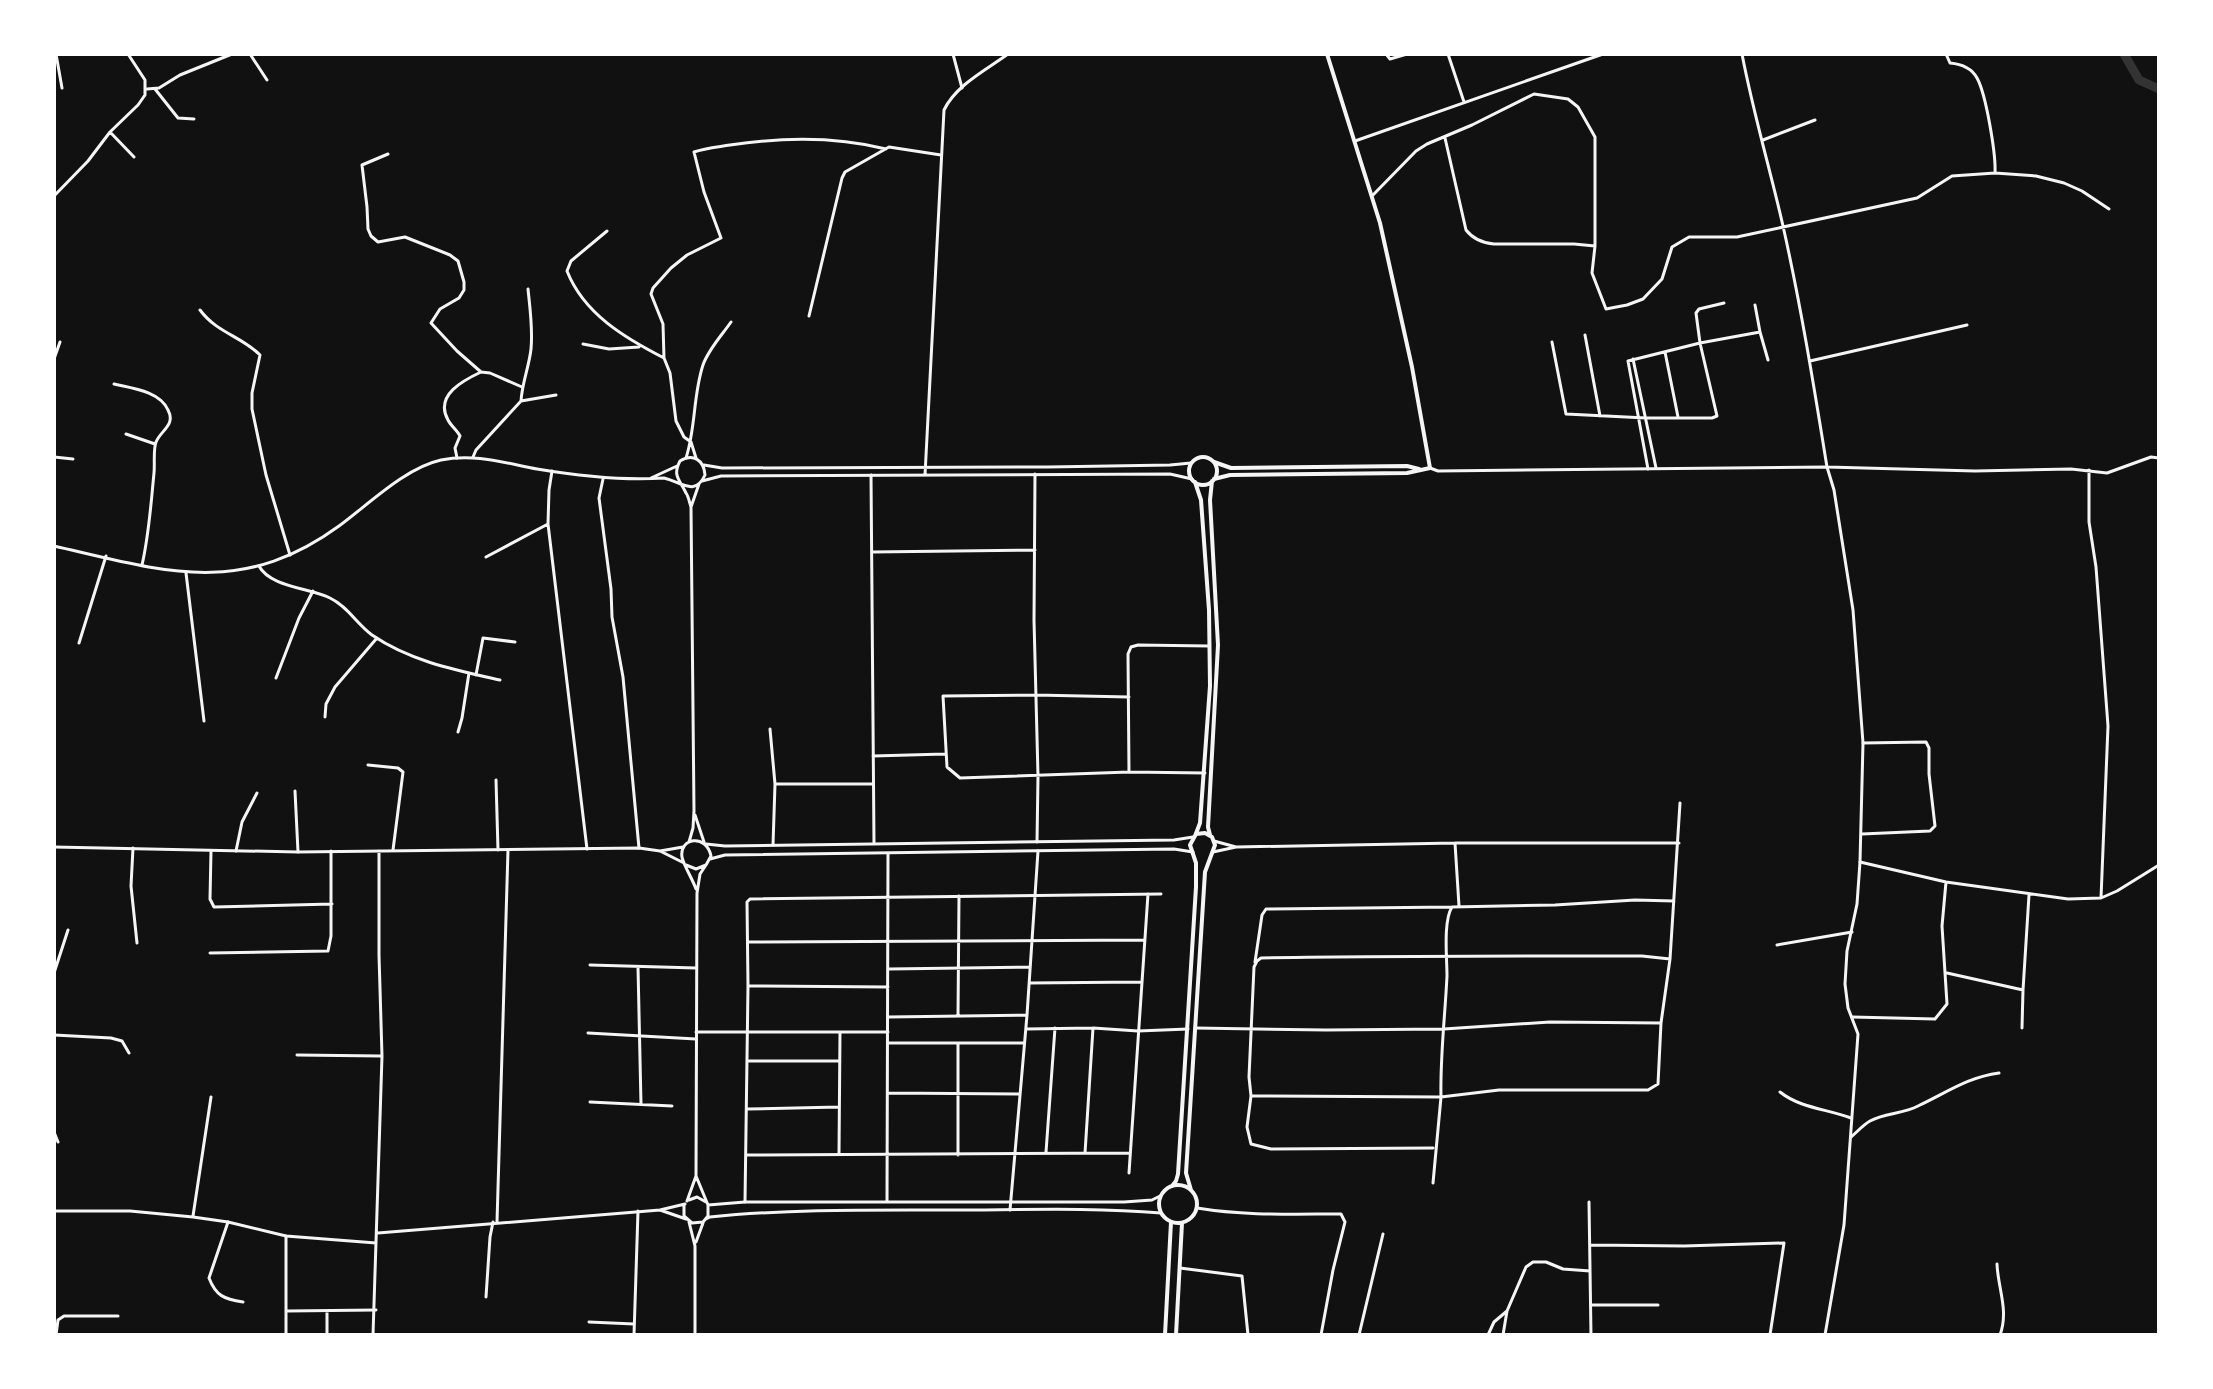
<svg xmlns="http://www.w3.org/2000/svg" width="2213" height="1389" font-family="Manrope,sans-serif">
<rect width="100%" height="100%" fill="#111"/>
<g fill="none" stroke-linecap="round" stroke-linejoin="round">
<path stroke="#333" stroke-width="9" d="M2124,54l15,26 20,9"/>
<path stroke="#f5f5f5" stroke-width="3" d="M56,54l6,34
M250,54l17,26
M953,54l9,34
M1386,54l4,5 17,-5
M1448,54l16,48
M1742,54c11,58 28,115 41,172 18,80 31,161 44,241l148,4 96,-2 36,4 44,-16 8,1
M1946,54l4,9c11,1 21,4 27,15 9,16 19,76 18,95
M147,89l12,-1 21,-13 52,-21
M155,89l23,29 16,1
M110,132l24,25
M1445,138l21,92c7,9 16,13 28,14h80l21,2
M1763,140l52,-20
M1355,141l248,-87
M388,154l-26,11 5,42 1,22 3,7 7,6 27,-5 45,18 8,6 6,21v8l-5,8 -19,11 -9,14 26,28 24,21 9,1 32,14
M1373,195l43,-44 11,-7 45,-19 62,-31 34,5 10,8 17,30v109l-3,27 14,36 21,-4 16,-6 19,-20 10,-32 17,-10h48l180,-39 35,-22 43,-3 41,3 28,7 18,8 27,18
M54,196l34,-35 22,-29 28,-27 7,-10v-15l-17,-26
M607,231l-36,30 -4,10c17,43 58,67 97,87
M1755,305l5,27
M200,310c17,23 41,26 60,45l-8,38v16l14,66 24,80
M809,316l33,-138 3,-6 44,-25 52,8
M1585,335l15,81
M1552,342l14,72 80,4h66l5,-2 -17,-73 -4,-30 3,-4 25,-6
M583,344l26,5 30,-2
M1665,352l13,65
M54,359l6,-17
M1633,359l23,109
M1810,361l157,-36
M114,384c17,4 46,7 54,26 8,15 -7,20 -12,32 -3,8 -1,22 -2,31 -3,30 -5,62 -12,92
M521,401c1,-18 8,-34 10,-52 2,-20 -1,-40 -3,-60
M126,434l29,10
M54,457l19,2
M473,457l3,-7 45,-49 35,-6
M457,458l-2,-10 5,-12c-3,-6 -9,-10 -12,-16 -14,-25 16,-40 33,-48
M686,458c10,-31 7,-63 17,-93 5,-15 19,-30 28,-43
M696,458l-5,-16 -7,-5 -8,-16 -6,-48 -6,-15 -1,-34 -12,-30 2,-6 18,-20 16,-13 34,-17 -17,-46 -10,-40c11,-4 24,-5 36,-7 53,-8 104,-9 156,4
M1648,469l-20,-108 72,-18 60,-11 8,28
M2089,470v52l7,45 12,159 -7,172
M552,471l-3,19 -1,34 39,325
M1035,474l-1,146 4,156 -1,66
M871,475l3,368
M603,479l-4,19 12,91 1,28 11,60 16,171
M872,552l163,-2
M486,557l62,-33
M259,566c11,21 51,22 71,32 17,8 27,26 42,37 38,26 83,35 128,45
M186,573l18,148
M79,643l27,-87
M476,675l7,-37 32,4
M276,678l23,-60 14,-27
M1129,697l-94,-2 -92,1 4,71 13,11 169,-6 76,1
M325,717l1,-13 9,-17 42,-49
M770,729l5,55
M458,732l4,-14 7,-45
M873,756l72,-2
M368,765l30,3 5,4 -10,78
M1129,772l-1,-118 3,-7 7,-2 71,1
M496,780l2,70
M295,791l3,61
M1862,834l68,-3 5,-5 -6,-52v-26l-3,-6 -63,1
M1455,843l4,63
M773,845l2,-61h98
M1236,847l219,-4h224
M133,848l-2,38 6,57
M211,851l-1,48 4,8 118,-3
M236,851l6,-29 15,-29
M1213,852l23,-5 -22,-6
M1860,862l86,20 122,17 33,-1 16,-7 42,-26
M749,942l396,-2
M1777,945l75,-13
M210,953l118,-2 3,-15v-85
M1670,959l-28,-3c-127,0 -254,0 -381,2l-4,3 -3,6 -5,110 2,19 190,1c-1,-40 4,-80 6,-121 0,-18 -4,-55 5,-69l103,-2 80,-5 39,1
M1255,962l7,-47 4,-6 186,-2
M590,965l106,3
M638,967l3,137
M889,969l140,-2
M54,973l14,-43
M1947,973l76,17 -1,38
M1029,983l112,-1
M748,986l140,1
M2023,990l6,-95
M958,1016l1,-120
M888,1017l139,-2
M1852,1017l83,2 12,-15 -5,-78 4,-44
M1093,1028l45,3 50,-2
M1195,1028l131,2 118,-1 106,-7 111,1 9,-64 10,-156
M1026,1029l67,-1 -8,125
M696,1032h192
M588,1033l108,6
M54,1035l57,3 11,3 7,12
M888,1043h136
M297,1055l84,1
M747,1061h93
M1780,1092c20,16 47,17 71,26
M888,1093l132,1
M1251,1096l-4,31 4,17 20,5 162,-1
M590,1102l82,4
M747,1109l92,-2
M54,1132l4,10
M1851,1137c6,-5 12,-12 19,-16 14,-8 33,-7 48,-15 28,-13 50,-29 81,-33
M1046,1152l9,-124
M839,1154l1,-122
M746,1155l384,-2
M958,1155v-112
M1129,1173l19,-279
M1433,1183l8,-86 58,-7h149l10,-6 3,-61
M887,1201l1,-347
M745,1202l3,-216 -1,-84 3,-3 411,-5
M1589,1202l2,133
M1197,1208c48,8 95,6 144,6l4,8 -12,48 -12,65
M1010,1210l17,-195 11,-164
M193,1216l18,-119
M228,1222l-19,56c7,18 15,21 34,24
M497,1222l11,-372
M286,1236v99
M1590,1245l94,1 100,-3 -14,92
M1997,1264c1,25 12,46 3,71
M1180,1268l62,8 6,59
M486,1297l4,-60 3,-15
M1591,1305h67
M287,1311l89,-1
M589,1322l45,2
M56,1335l2,-15 6,-4h54
M327,1335v-24
M634,1335l4,-124
M1359,1335l24,-101
M1488,1335l6,-13 13,-11 19,-44 7,-5h13l17,7 27,2
M1503,1335l4,-24"/>
<path stroke="#f5f5f5" stroke-width="3" d="M704,465l18,3 326,-1 122,-2 21,-2
M1430,468l8,3 389,-4 7,23 19,120 10,133 -3,119 -3,42 -10,47 -2,33 3,24 10,26 -14,191 -19,110
M925,475l19,-365c12,-25 42,-40 64,-56
M651,478l26,-12
M702,481l19,-5 449,-2 22,5
M691,507l8,-23
M54,546c109,25 186,52 285,-20 30,-22 66,-58 102,-66 33,-7 64,3 96,9 42,7 84,12 127,9 17,4 31,19 41,-3 -1,-15 -12,-22 -25,-14 -8,15 0,19 6,32 2,2 4,11 5,14l3,304 -1,17 -4,14
M695,815l9,27
M706,844l19,2 449,-6 19,-3
M54,847l244,5 341,-4 21,3 24,12
M660,851l23,-4
M710,859l15,-4 449,-6 19,3
M686,865l10,4 10,-4 5,-9c-5,-23 -32,-18 -29,1 1,7 11,23 14,32
M689,1200l8,-3 9,5
M687,1201l9,-25 1,-283 3,-19 6,-9
M684,1205v11l8,7 11,-1 5,-6v-11l-12,-29
M708,1205l37,-3h379l28,-2 8,-4
M660,1210l26,9
M54,1211h76l63,6 35,5 58,14 90,7
M706,1219l4,-2c79,-8 159,-7 238,-7 70,0 142,-3 213,3
M689,1222l6,24v89
M378,1233l282,-23 25,-6
M696,1242l7,-19
M373,1335l9,-279 -3,-101v-104"/>
<path stroke="#f5f5f5" stroke-width="4" d="M1189 471a14 14 0 1 1 28 0a14 14 0 1 1-28 0Z
M1214,462l17,6 176,-2 12,3
M1214,479l16,-4 177,-2 23,-5 -18,-101 -32,-144 -53,-169
M1195,482l6,18 8,110 1,76 -10,137 -5,13
M1210,835l-2,-8 10,-182 -8,-145 2,-19
M1159 1204a19 19 0 1 1 38 0a19 19 0 1 1-38 0Z
M1172,1186l4,-5 2,-7 18,-287v-24l-6,-18 6,-11 9,-1 7,4 3,8 -10,27 -19,301 5,17
M1165,1335l6,-113
M1176,1335l6,-112"/>
</g>
<rect width="2213" height="1389" fill="none" stroke="#ffffff" stroke-width="112"/>
</svg>
